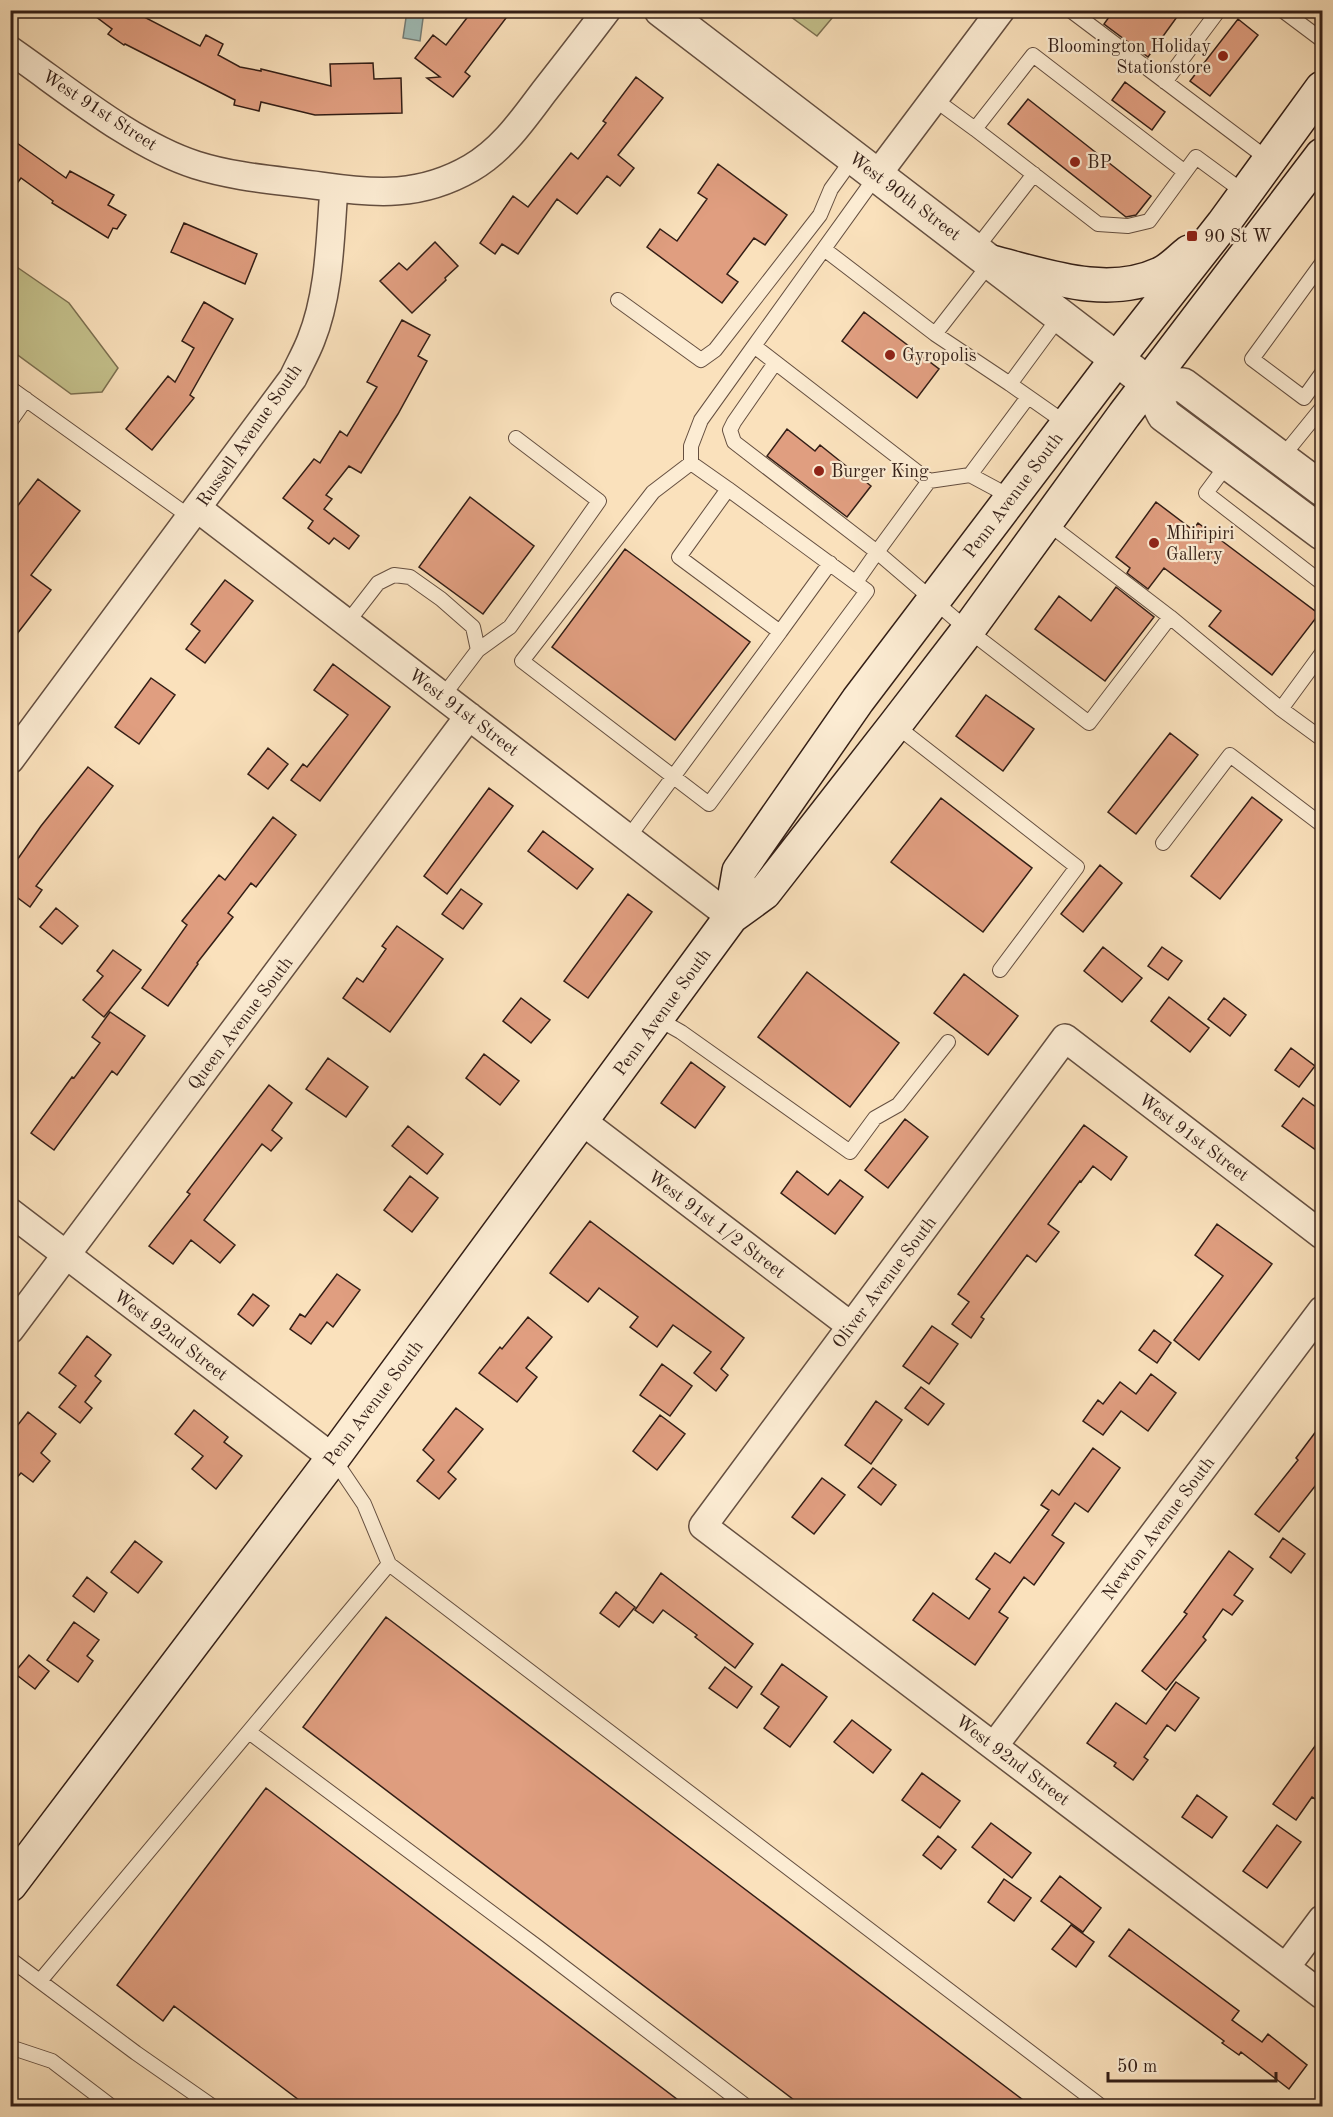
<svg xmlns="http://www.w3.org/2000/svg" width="1333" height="2117" font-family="'Old Standard TT',serif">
<rect width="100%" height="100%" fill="#fae1bc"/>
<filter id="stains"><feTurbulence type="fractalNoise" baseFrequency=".00333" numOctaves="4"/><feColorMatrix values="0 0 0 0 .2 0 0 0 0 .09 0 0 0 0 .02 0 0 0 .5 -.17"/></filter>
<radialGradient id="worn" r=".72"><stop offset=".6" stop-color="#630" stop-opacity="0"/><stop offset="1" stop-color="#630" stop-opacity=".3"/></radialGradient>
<path fill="#c4c18c" stroke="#7c7051" stroke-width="1.5" d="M783,11h55l-21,25z
M11,263l58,40 49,65 -16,24 -31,2 -60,-44z"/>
<path fill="#9fbcb7" stroke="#747d77" stroke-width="1.5" d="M407,11h17l-4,30 -17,-3z"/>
<path fill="#e09e80" stroke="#331e16" stroke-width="1.5" d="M87,10h61l-4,7 56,29 6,-11 17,9 -5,11 22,12 21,4v-2l70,17 -1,-22 43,-1 1,16 27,-1 1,35 -87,2 -54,-13 -2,9 -25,-6 1,-5 -110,-56 -1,1 -16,-11 4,-5z
M473,10h39l-47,62 5,4 -17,21 -26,-19 13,-1 -25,-19 18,-23 13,10z
M1114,10h68l-34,47 -44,-33z
M1238,19l20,16 -48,61 -20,-15z
M636,77l27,21 -45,57 16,13 -14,18 -13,-10 -30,38 -20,-15 -39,55 -16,-10 -7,10 -15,-11 33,-47 15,11 43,-54 7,6 28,-36 -3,-2z
M1125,82l40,30 -13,18 -40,-30z
M1028,99l123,97 -15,19 -10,2 -118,-93z
M10,138l56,40 4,-7 44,24 -6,10 18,10 -9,14 -4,-1 -5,10 -56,-35 1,-2 -32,-23 -11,15z
M718,164l69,51 -22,30 -11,-7 -27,36 11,8 -16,21 -75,-56 13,-18 17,12 30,-42 -9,-6z
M184,223l73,31 -12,30 -74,-32z
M435,242l23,24 -13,12 1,2 -34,33 -32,-32 19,-18 8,7z
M204,302l29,17 -43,76 4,3 -42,52 -26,-21 42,-53 7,6 19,-34 -12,-7z
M864,312l75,57 -22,29 -75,-57z
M402,320l28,15 -12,21 9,5 -29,53 -37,59 -12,-7 -23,29 6,4 -8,10 35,27 -10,13 -15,-11 -5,6 -21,-16 5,-7 -30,-23 31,-39 6,4 20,-32 7,5 30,-49 -10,-5z
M787,429l28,22 5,-6 51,41 -24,31 -80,-61z
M38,479l42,32 -49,64 20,15 -41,53v-127z
M470,497l64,49 -51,68 -64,-47z
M1156,502l37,28 5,-7 121,91 -47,61 -63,-49 12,-15 -57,-43 -16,21 -21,-16 3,-5 -14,-11z
M625,549l125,93 -75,98 -123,-93z
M225,580l28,21 -48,62 -19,-14 14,-18 -9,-7z
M1116,587l38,30 -49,64 -70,-52 24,-33 32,25z
M333,664l57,43 -70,94 -29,-21 12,-16 4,3 41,-52 -34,-25z
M151,678l24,17 -36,49 -24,-17z
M986,695l48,34 -31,42 -47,-35z
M1170,733l28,22 -62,79 -28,-22z
M268,748l20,16 -20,25 -20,-15z
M88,767l25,19 -77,100 6,4 -12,17 -20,-15v-22l31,-44z
M489,788l24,18 -66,88 -23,-18z
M1252,797l30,23 -62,79 -29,-23z
M941,798l91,70 -49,64 -92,-70z
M273,817l23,18 -40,52 -5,-4 -23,30 5,4 -36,46 1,1 -30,42 -26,-18 45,-63 -5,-4 37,-46 6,5z
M543,831l50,38 -16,20 -49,-38z
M1100,865l22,18 -39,49 -22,-18z
M461,889l21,15 -19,25 -21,-15z
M628,894l24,18 -64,86 -24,-17z
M56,908l22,18 -16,18 -22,-17z
M397,926l46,33 -53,73 -47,-34 14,-20 6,4 23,-33 -4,-3z
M1103,947l39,31 -20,24 -38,-31z
M1162,947l20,14 -14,19 -20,-14z
M113,950l28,20 -37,47 -21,-17 20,-24 -6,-5z
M807,972l92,71 -49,64 -92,-70z
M964,974l54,42 -30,39 -54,-42z
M1169,997l40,31 -19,24 -39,-31z
M521,998l29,22 -19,23 -28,-22z
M1224,998l22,17 -16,21 -22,-17z
M110,1012l35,24 -28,39 -5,-4 -58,79 -23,-17 41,-56 2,1 26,-35 -8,-6z
M1291,1048l24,18 -16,21 -24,-17z
M484,1054l35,27 -19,24 -34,-27z
M328,1058l40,29 -22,30 -40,-28z
M691,1062l34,25 -30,41 -34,-25z
M269,1085l23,18 -20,27 10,8 -11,13 -9,-7 -58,76 31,25 -15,18 -29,-23 -18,24 -24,-18 41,-52 -3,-2z
M1303,1098l20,14v43l-41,-29z
M905,1119l23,18 -40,51 -23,-18z
M1084,1125l43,32 -16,23 -18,-14 -12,16 -1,-1 -32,43 11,8 -23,30 -9,-7 -46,62 3,2 -13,19 -19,-14 17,-22 -11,-8z
M408,1126l35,28 -16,20 -35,-28z
M797,1171l31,24 12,-15 23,17 -28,37 -54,-41z
M410,1176l28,22 -26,34 -28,-22z
M590,1221l154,117 -23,31 7,6 -12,16 -22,-18 17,-21 -38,-27 -16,22 -27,-20 8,-10 -39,-29 -11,14 -38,-29z
M1217,1224l55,40 -73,96 -25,-20 49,-64 -28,-21z
M337,1274l23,16 -27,37 -6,-5 -16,22 -21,-15 10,-15 5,3z
M253,1294l16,12 -16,20 -15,-12z
M528,1317l24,20 -26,31 11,9 -20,25 -38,-29 21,-26 2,2z
M932,1326l26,18 -29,40 -26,-18z
M1154,1330l17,13 -14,20 -18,-13z
M87,1336l24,19 -16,21 6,5 -16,21 7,6 -12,15 -21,-16 17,-21 -17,-13z
M662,1364l30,22 -22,30 -30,-21z
M1151,1374l25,19 -28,38 -27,-20 -18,24 -20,-14 15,-21 5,4 17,-22 16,12z
M921,1387l23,17 -16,21 -23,-17z
M876,1401l26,19 -31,44 -26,-19z
M456,1408l27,21 -35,43 8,7 -17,20 -22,-18 17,-21 -11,-10z
M194,1410l34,27 -4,5 18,14 -26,33 -24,-20 11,-13 -28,-22z
M28,1412l28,22 -15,19 9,8 -17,21 -12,-9 -11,12v-50z
M660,1415l25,19 -28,36 -24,-19z
M1323,1422v54l-44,56 -24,-18 43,-54 -2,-2z
M1093,1448l27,20 -32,44 -13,-9 -23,32 12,8 -30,42 -10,-8 -25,35 9,6 -33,47 -62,-45 20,-27 36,26 21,-30 -14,-10 19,-26 15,10 39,-53 -8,-5 11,-15 7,5z
M873,1468l23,17 -15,20 -23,-18z
M822,1478l23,17 -31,39 -22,-17z
M1283,1538l22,16 -14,19 -21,-16z
M135,1541l27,21 -24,31 -27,-21z
M1229,1551l24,18 -19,26 9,6 -11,14 -9,-6 -20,28 3,3 -40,50 -24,-19 45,-57 -3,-2z
M661,1573l92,71 -18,24 -40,-31 2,-2 -34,-25 -10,13 -18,-13z
M87,1577l20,16 -13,19 -21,-16z
M616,1592l19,15 -16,20 -19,-14z
M386,1617l645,489h-229l-499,-379z
M74,1622l25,18 -12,16 6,5 -15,21 -31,-22z
M29,1655l20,16 -14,18 -21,-16z
M782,1664l45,33 -37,50 -26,-19 15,-21 -18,-13z
M725,1667l27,20 -15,21 -28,-20z
M1176,1682l23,16 -24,33 -8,-6 -23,32 4,3 -15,20 -19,-14 2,-3 -29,-20 29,-40 30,21z
M852,1720l39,30 -18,23 -39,-31z
M1323,1735v69l-11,-7 -16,23 -23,-16z
M922,1773l38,28 -20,27 -38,-28z
M266,1788l420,318h-379l-133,-100 -11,15 -46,-36z
M1197,1795l30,22 -15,21 -30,-21z
M991,1823l40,30 -19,25 -40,-31z
M1277,1825l24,17 -34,46 -24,-17z
M938,1836l18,14 -15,19 -18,-14z
M1060,1876l41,32 -18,24 -42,-31z
M1004,1879l27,19 -17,23 -26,-19z
M1071,1925l23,17 -18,25 -24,-18z
M1129,1929l110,82 -7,9 30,22 6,-8 39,31 -18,24 -48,-37 -2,3 -17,-12 2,-2 -115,-85z"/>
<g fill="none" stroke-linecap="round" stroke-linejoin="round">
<g stroke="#654f40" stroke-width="16">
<path id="service" d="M1070,10l199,150
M1282,10l40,30
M1165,82l54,-72
M934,99l41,30
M1185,172l-152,-117 -58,74 123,95 30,2 21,-5 47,-64 49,36
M877,175l-123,171 175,135 -52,71 91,78 121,93 81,-106 -124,-95
M824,249l111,85 56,-72
M975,250l59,-76
M1322,263l-70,96 52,39 18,-25
M618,300l83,60 14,-10 105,-135 11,-26 23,-32
M1060,316l-50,68 57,40
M935,334l75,50
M775,363l-41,59 -4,8 4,12 143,110 -21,30
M10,388l180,129
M10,422l16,-23
M1282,457l39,-48 1,1
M1229,462l-23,31 116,90
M691,463v-17l10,-26 53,-74
M970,475l58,-78
M929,481l41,-6 41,22
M1170,617l111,92 41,30
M347,623l31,-40 16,-8 16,2 31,22 32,28 5,23
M780,632l50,-69
M443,696l35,-46 32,-23 89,-126 -83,-63
M1281,709l41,-56
M895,725l182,142 -77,103
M628,838l152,-206 -101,-75 49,-68 139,102 -158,213 -187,-143 131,-169 38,-29 37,26
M1163,843l67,-88 92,70
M658,1019l23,13 169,120 25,-34 23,-13 50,-63
M333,1458l31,46 25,60
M249,1732l286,213 211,161
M10,1959l126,94 76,53
M40,1981l349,-417 712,542
M10,2047l42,14 59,45"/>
</g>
<g stroke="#654f40" stroke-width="30">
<path id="minor" d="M10,50c55,38 123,95 186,115 41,13 83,15 125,21 55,8 100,11 150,-18 31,-18 51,-47 72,-75 21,-27 43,-55 64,-83
M877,175l124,-165
M197,508l534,409
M10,760l283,-382c6,-13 13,-25 18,-38 19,-47 19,-102 23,-152
M582,1121l269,205
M10,1212l323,246
M1322,1235l-257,-197 -362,488 619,469
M10,1330l459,-614
M994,1746l328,-436
M1286,1967l36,-48"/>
</g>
<g stroke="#654f40" stroke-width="36">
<path id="tertiary" d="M661,10l487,373 16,32 158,118
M1148,383l35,2 139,104"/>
</g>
<g stroke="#331e16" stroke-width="36">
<path id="secondary" d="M991,262c53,13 115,37 169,12 10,-4 20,-15 29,-22
M731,917l8,-46 119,-171 258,-340 107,-136 99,-136
M10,1885l323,-427 398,-541 33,-24 131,-168 73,-95 156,-215 198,-260"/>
</g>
<use href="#service" stroke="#fcecd3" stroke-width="14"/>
<use href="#minor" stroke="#fcecd3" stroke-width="27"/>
<use href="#tertiary" stroke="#fcecd3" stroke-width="33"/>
<use href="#secondary" stroke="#fcecd3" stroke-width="33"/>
</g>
<g fill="#8f2418" stroke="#fcecd3" stroke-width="2">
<circle cx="1223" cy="56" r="6"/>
<circle cx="1075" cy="162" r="6"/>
<rect x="1186" y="230" width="12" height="12" rx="3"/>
<circle cx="890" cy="355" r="6"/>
<circle cx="819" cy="471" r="6"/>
<circle cx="1154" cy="543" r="6"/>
</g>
<g text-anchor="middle" stroke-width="4.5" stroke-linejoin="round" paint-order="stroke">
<g font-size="18" fill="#331e16" stroke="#fcecd3" text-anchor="start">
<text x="1211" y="52" text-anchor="end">Bloomington Holiday<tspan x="1211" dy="21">Stationstore</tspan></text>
<text x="1087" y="168">BP</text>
<text x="1204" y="242">90 St W</text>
<text x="902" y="361">Gyropolis</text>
<text x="831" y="477">Burger King</text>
<text x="1166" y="539">Mhiripiri<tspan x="1166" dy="21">Gallery</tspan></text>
</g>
<g font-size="18" fill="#331e16" stroke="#fcecd3">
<text transform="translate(100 110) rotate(33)" y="6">West 91st Street</text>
<text transform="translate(905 196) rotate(37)" y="6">West 90th Street</text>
<text transform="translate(249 435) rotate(-55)" y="6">Russell Avenue South</text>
<text transform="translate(1013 495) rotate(-53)" y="6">Penn Avenue South</text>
<text transform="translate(464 712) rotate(37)" y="6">West 91st Street</text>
<text transform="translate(662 1012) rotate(-54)" y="6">Penn Avenue South</text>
<text transform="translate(240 1023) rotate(-53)" y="6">Queen Avenue South</text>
<text transform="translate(1194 1137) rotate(37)" y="6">West 91st Street</text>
<text transform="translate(717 1224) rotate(37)" y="6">West 91st 1/2 Street</text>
<text transform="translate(884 1282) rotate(-53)" y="6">Oliver Avenue South</text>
<text transform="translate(171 1335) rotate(37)" y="6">West 92nd Street</text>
<text transform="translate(373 1403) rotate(-53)" y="6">Penn Avenue South</text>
<text transform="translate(1158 1528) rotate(-53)" y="6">Newton Avenue South</text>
<text transform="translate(1013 1760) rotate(37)" y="6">West 92nd Street</text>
</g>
</g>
<rect width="1333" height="2117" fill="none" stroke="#fae1bc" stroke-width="36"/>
<rect x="12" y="12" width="1309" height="2093" fill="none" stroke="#331e16" stroke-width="3"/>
<rect x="18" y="18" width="1297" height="2081" fill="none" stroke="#331e16" stroke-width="1.5"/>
<path d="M1108 2072v9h168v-9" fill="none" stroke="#331e16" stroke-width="3"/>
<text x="1117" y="2072" font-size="18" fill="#331e16" stroke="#fcecd3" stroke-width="4.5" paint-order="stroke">50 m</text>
<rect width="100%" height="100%" filter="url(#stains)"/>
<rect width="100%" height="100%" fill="url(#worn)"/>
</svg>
